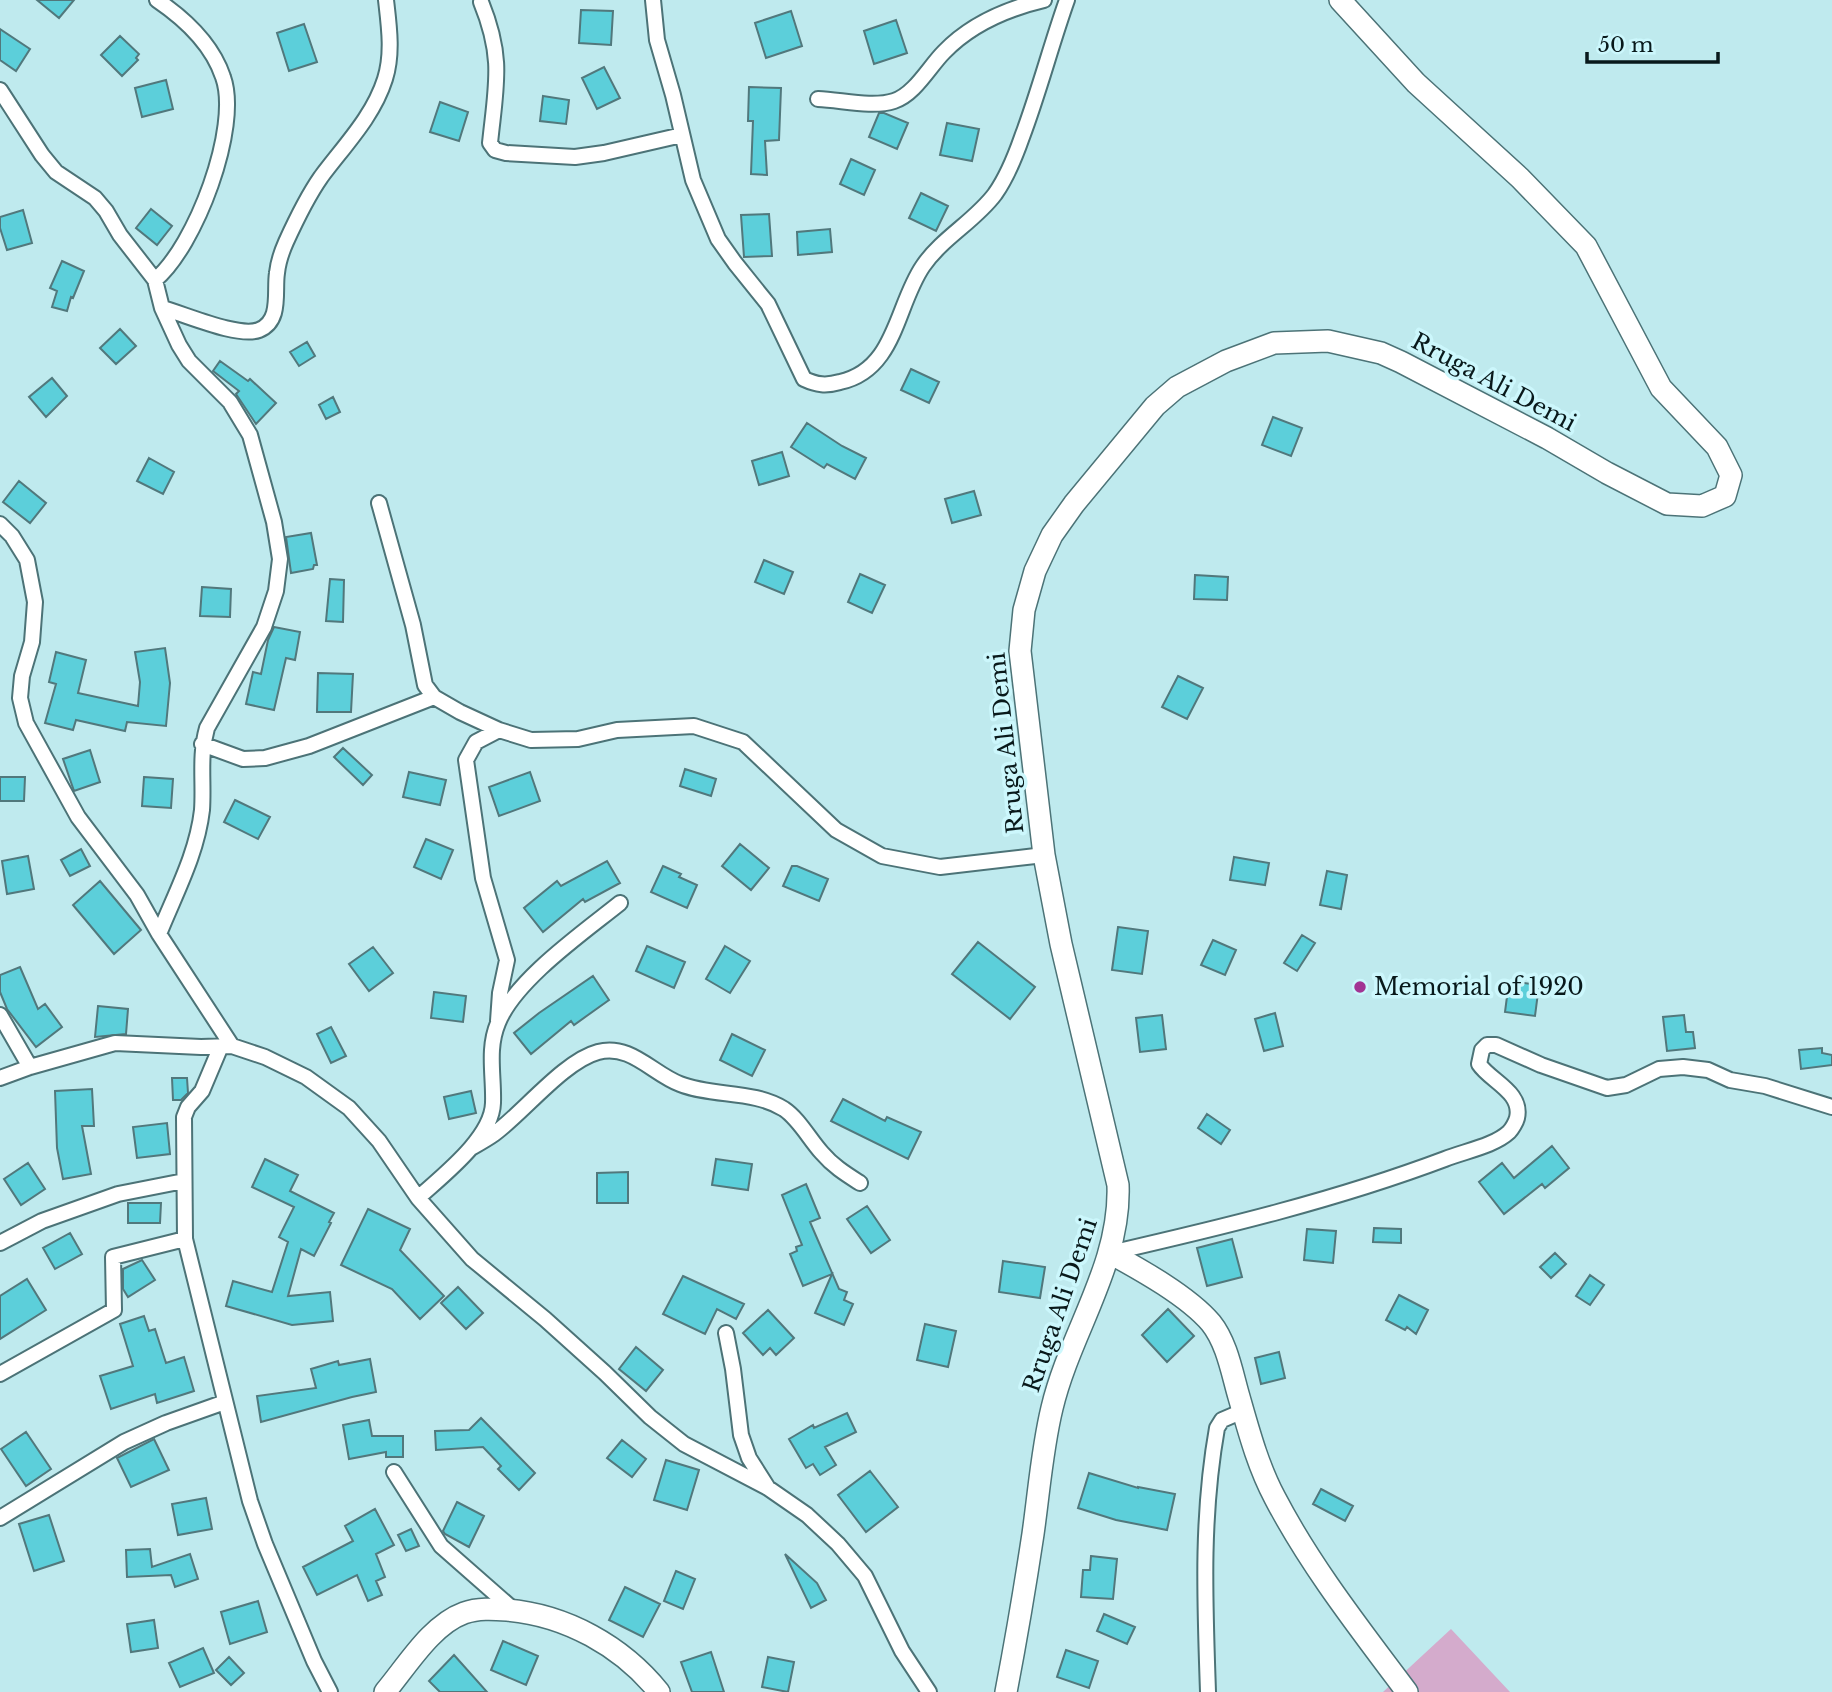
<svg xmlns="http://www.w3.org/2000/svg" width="1832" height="1692" font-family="'Libre Baskerville',serif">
<rect width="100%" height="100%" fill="#bfeaee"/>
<path fill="#d4abcc" d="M1451,1629l59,63h-127z"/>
<path fill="#5ccfda" stroke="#51787c" stroke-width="2" d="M37,0h37l-15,18z
M581,10l32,1 -2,34 -32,-2z
M791,11l11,35 -36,12 -11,-35z
M896,20l11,33 -33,11 -10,-33z
M304,24l13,38 -28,9 -12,-38z
M0,29l30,20 -14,22 -16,-11z
M120,36l19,18 -3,4 2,2 -16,16 -21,-21z
M604,67l16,31 -23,11 -15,-31z
M166,80l7,29 -31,8 -7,-29z
M749,87l32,1 -2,52 -14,1 2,34 -16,-1 2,-53h-5z
M543,96l26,4 -3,24 -26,-3z
M440,102l28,10 -9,29 -29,-9z
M879,113h5l24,10 -11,26 -28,-12z
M947,123l32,6 -7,32 -32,-6z
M851,159l24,11 -11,25 -24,-11z
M921,193l27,13 -12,25 -27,-13z
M151,209l21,17 -15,19 -21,-17z
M23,210l9,33 -25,7 -7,-22v-11z
M769,214l3,42 -28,1 -3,-42z
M830,229l2,23 -34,3 -1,-23z
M62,261l22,10 -11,27 -2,-1 -4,14 -15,-4 5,-16 -7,-3z
M120,329l16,17 -20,18 -16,-16z
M307,342l8,14 -16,10 -9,-14z
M220,361l28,20 2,-2 26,24 -20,21 -20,-30 3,-3 -26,-20z
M911,369l28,13 -10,21 -28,-13z
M52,378l15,18 -21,21 -17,-20z
M333,397l7,15 -14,7 -7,-14z
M1273,417l29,11 -11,28 -29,-11z
M807,423l35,23 24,12 -11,21 -28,-15 -3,4 -33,-21z
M782,452l7,24 -30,9 -7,-24z
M149,458l25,14 -11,22 -26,-13z
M19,481l27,22 -16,20 -27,-21z
M974,491l7,24 -29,8 -7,-24z
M311,533l6,32h-3l-1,4 -22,4 -5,-36z
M764,560l29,12 -9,22 -29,-12z
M860,574l25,11 -13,28 -24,-11z
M1195,575l33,2 -1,23 -33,-1z
M330,579l14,1 -1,42 -17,-1z
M202,587l29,2 -1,28 -30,-1z
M274,627l26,5 -5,28 -9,-2 -12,52 -28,-6 7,-32 8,2 7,-34z
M165,648l5,35 -4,43 -39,-4 -2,9 -49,-11 -3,10 -28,-7 11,-39 -7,-2 7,-30 30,8 -8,33 60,13 2,-24 -5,-30z
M318,673l35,1 -2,38h-34z
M1178,676l25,12 -16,31 -25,-12z
M343,748l29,27 -9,10 -29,-28z
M90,750l10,32 -26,9 -11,-32z
M685,769l31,10 -5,17 -31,-10z
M409,772l37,8 -6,25 -37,-8z
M530,772l10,29 -41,15 -10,-29z
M0,777h25l-1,24h-24z
M144,777l29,2 -2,29 -29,-2z
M235,800l35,17 -12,22 -34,-17z
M426,839l27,11 -12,29 -27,-12z
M740,844l29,24 -18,22 -29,-24z
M81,849l9,17 -20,10 -9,-16z
M28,856l6,33 -27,5 -5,-33z
M1234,857l35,6 -4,22 -35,-5z
M607,861l13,22 -35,19 -2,-3 -40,33 -19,-24 33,-27 4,5z
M663,866l18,8 -2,3 18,8 -10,23 -36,-16z
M792,866h5l31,13 -9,22 -36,-15z
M1327,871l20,4 -6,34 -21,-4z
M100,881l41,49 -27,24 -41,-49z
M1118,927l30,4 -6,43 -30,-4z
M1302,935l13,8 -18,28 -13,-8z
M1213,940l23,10 -11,25 -24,-10z
M978,942l57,45 -25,32 -58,-45z
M647,946l38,16 -11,26 -38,-17z
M725,946l25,15 -20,32 -24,-14z
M373,947l20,26 -24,18 -20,-27z
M20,967l18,42 7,-5 17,23 -26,20 -29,-38 -7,-17v-17z
M593,976l16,24 -35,25 -3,-4 -40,33 -17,-21 25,-20z
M1509,981l30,4 -4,31 -30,-4z
M434,992l32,4 -3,26 -32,-4z
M98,1006l30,3 -2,25 -31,3z
M1275,1013l8,33 -19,5 -9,-32z
M1162,1015l4,34 -26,3 -4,-34z
M1684,1015l2,17h7l2,16 -28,3 -4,-34z
M331,1027l15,29 -15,7 -14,-29z
M732,1034l33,16 -13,26 -32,-16z
M1822,1048v5l10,2v10l-31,4 -2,-19z
M172,1078h15l1,15 -7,7h-8z
M92,1089l2,37h-12l9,48 -28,5 -6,-31 -2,-57z
M471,1091l5,22 -27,6 -5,-22z
M843,1099l42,22 2,-4 34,15 -13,27 -77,-38z
M1207,1114l23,16 -9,14 -23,-16z
M167,1123l3,31 -33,4 -4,-31z
M1552,1146l17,22 -24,20 -3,-4 -38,30 -25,-32 23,-19 12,15z
M265,1159l33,16 -8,16 44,22 -5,9 2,1 -17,33 -13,-7 -13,47 42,-4 3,29 -41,4 -66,-19 7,-25 39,11 16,-50 -9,-5 15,-30 -42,-20z
M716,1159l36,5 -4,26 -36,-5z
M28,1163l17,26 -24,16 -17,-26z
M628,1172v31h-31v-30z
M806,1184l14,34 -10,4 29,67 8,3 -3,8 9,4 -9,21 -29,-12 17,-39 -29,12 -13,-32 7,-3 -1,-4 6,-2 -20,-50z
M128,1203h33l-1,20h-32z
M867,1206l23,34 -19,13 -24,-34z
M368,1209l42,20 -10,21 44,46 -24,23 -28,-30 -51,-24z
M1374,1228l27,1v14l-28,-1z
M1307,1229l29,2 -3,32 -29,-3z
M70,1233l12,21 -27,15 -12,-21z
M1232,1239l10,38 -35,9 -10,-38z
M1555,1253l11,11 -15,14 -11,-11z
M142,1260l13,20 -27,17 -5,-8v-20z
M1003,1261l42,6 -5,31 -41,-6z
M1590,1275l14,10 -14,20 -14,-9z
M683,1276l61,28 -8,15 -19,-10 -12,25 -42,-20z
M27,1279l19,31 -46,29v-43z
M458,1287l25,26 -17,16 -25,-26z
M1399,1295l29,15 -12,24 -9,-7 -2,3 -19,-10z
M1168,1309l26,27 -27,26 -25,-27z
M768,1310l26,28 -18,17 -6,-7 -7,7 -20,-22z
M144,1316l5,15 6,-2 11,34 18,-6 10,34 -37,12 -2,-9 -44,15 -11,-33 33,-10 -13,-42z
M925,1324l31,7 -8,36 -31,-7z
M636,1347l27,23 -17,21 -27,-22z
M1279,1352l6,26 -24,6 -6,-26z
M370,1359l6,33 -24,5 -91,25 -4,-26 59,-8 -5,-19 27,-8 1,4z
M847,1413l9,19 -31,15 11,18 -16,10 -7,-11 -7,4 -17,-29 24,-14 1,3z
M481,1418l54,55 -16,17 -21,-21 3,-3 -18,-19 -47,3 -1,-19 34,-1z
M369,1420l3,16h31v21h-17v-5l-37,7 -6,-34z
M26,1432l25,37 -25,17 -25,-37z
M154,1439l15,31 -38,17 -14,-29z
M622,1440l24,19 -14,18 -25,-19z
M666,1460l33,10 -12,40 -33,-10z
M870,1471l28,36 -32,25 -28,-37z
M1089,1473l49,15v-1l37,7 -8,36 -51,-10 -38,-12z
M1321,1489l32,17 -8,15 -32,-17z
M206,1498l6,31 -34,6 -6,-31z
M457,1502l27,14 -15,31 -24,-13 -2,-3z
M375,1509l19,36 -18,9 9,23 -9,4 6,14 -14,6 -11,-26 -40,20 -14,-28 50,-26 -8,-15z
M49,1515l15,46 -30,10 -15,-47z
M411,1529l8,17 -13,5 -8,-16z
M150,1549l2,18 38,-13 8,25 -23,8 -4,-12 -44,2 -1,-27z
M785,1554l32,29 9,17 -15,8z
M1091,1556l26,3 -4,40 -32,-2 2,-27h7z
M676,1571l19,8 -12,30 -19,-8z
M625,1587l35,17 -17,33 -34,-17z
M258,1601l9,31 -37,12 -9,-32z
M1104,1614l31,13 -8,17 -30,-13z
M154,1620l4,28 -27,4 -4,-28z
M503,1641l35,15 -12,29 -35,-15z
M203,1648l11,25 -34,14 -11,-24z
M1066,1650l32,11 -9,27 -32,-11z
M711,1652l13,40h-32l-11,-30z
M454,1655l33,37h-47l-11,-11z
M229,1657l15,16 -13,12 -15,-15z
M768,1657l26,5 -6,30 -26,-5z"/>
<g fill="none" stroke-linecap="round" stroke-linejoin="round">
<g stroke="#4c7377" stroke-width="18">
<path id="street" d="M653,0l4,40 16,55 20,85 25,59 17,24 33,41 36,75c13,6 22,7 36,3 56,-12 56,-77 83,-116 19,-28 52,-45 72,-72 12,-17 20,-37 27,-57 17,-45 29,-92 45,-137
M481,2c23,56 15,83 9,141l5,7 11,3 69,4 29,-4 78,-18
M0,90l42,65 14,17 39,26 11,13 14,24 35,45 7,28 17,37 10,16 41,41 20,33 24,87 6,37 -4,32 -12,36 -57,101c-8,28 -3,54 -5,82 -5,44 -27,84 -43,124
M818,99c24,1 54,9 76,2 21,-7 35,-34 50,-49 27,-28 62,-43 100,-52
M155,280c40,-33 86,-153 68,-203 -11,-33 -38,-58 -66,-77
M162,308c23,6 76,30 97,22 23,-9 15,-39 18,-57 1,-10 5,-22 9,-31 10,-22 21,-45 35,-65 23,-31 52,-60 64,-98 8,-25 4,-53 1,-79
M379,503l34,122 12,60 9,12 26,15 39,18 32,10 47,-1 39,-9 77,-4 49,16 93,88 46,26 58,11 104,-12
M0,524l12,12 15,24 8,42 -3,40 -10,34 -2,22 6,25 52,94 59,78 22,39 73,112
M202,744l41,15 22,-1 44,-12 125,-49
M0,1015l30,52
M498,1021l2,-28 7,-33 -24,-82 -17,-118 10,-18 23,-12
M221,1046l-19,45 -14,16 -4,10 1,122 65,262 15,43 49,117 16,31
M0,1078l30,-11 85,-24 86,4 31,-1 33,11 41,20 43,31 30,33 39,57 54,61 73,60 60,54 45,44 34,27 84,44 39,27 31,29 27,32 37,75 27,41
M471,1148c7,-4 16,-9 23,-14 29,-21 70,-73 104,-82 32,-9 55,22 82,32 33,13 74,6 104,25 15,10 26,31 38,44 11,13 24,21 38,30
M418,1198c24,-22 74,-60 75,-95 1,-27 -6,-54 5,-80 17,-43 86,-91 122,-120
M0,1243l42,-22 76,-27 66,-13
M1110,1253c113,-26 226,-53 335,-94 20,-8 49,-13 64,-27 3,-3 7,-10 8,-14 6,-26 -27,-37 -38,-54l3,-14 5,-5h9l45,20 66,23 19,-3 33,-16 24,-2 25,3 22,10 35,6 67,21
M726,1333l7,36 8,66 8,23 19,30
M0,1374l114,-64 -1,-53 72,-18
M394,1472l47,74 74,65
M0,1518l124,-76 42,-19 59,-21
M1208,1692c-3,-90 -7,-174 9,-264l5,-8 21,-9"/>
</g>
<g stroke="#4c7377" stroke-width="24">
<path id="secondary" d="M1110,1253c31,17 78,43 101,70 16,20 21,50 28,74 10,35 19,69 36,101 36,69 85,131 132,194
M385,1692c22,-26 46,-67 79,-79 14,-5 29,-4 43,-3 59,5 115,36 152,82
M1006,1692c10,-52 19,-105 27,-158 6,-42 9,-85 19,-126 18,-76 69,-143 66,-223l-57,-241 -17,-89 -24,-204 4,-41 11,-39 17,-36 22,-31 81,-98 22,-19 49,-26 48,-18 54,-2 53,12 20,9 146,76 60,35 60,31 35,2 23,-10 6,-21 -14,-28 -56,-59 -75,-142 -66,-68 -104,-95 -76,-83"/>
</g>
<use href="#street" stroke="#fff" stroke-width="14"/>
<use href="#secondary" stroke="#fff" stroke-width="21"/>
</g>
<circle fill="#a23493" stroke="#ccf7fc" stroke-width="2.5" cx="1360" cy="987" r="7"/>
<g text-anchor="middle" stroke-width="7" stroke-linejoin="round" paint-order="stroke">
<g font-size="23" fill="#09191b" stroke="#ccf7fc">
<text transform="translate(1494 382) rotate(28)" y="8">Rruga Ali Demi</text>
<text transform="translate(1006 743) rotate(-96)" y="8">Rruga Ali Demi</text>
<text transform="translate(1060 1305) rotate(-71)" y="8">Rruga Ali Demi</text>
</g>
<g font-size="23" fill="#09191b" stroke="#ccf7fc" text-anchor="start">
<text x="1374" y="995">Memorial of 1920</text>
</g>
</g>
<path d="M1587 52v10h131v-10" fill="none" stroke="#09191b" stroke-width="3.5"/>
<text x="1598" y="52" font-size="21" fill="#09191b" stroke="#ccf7fc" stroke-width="5" paint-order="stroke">50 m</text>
</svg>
